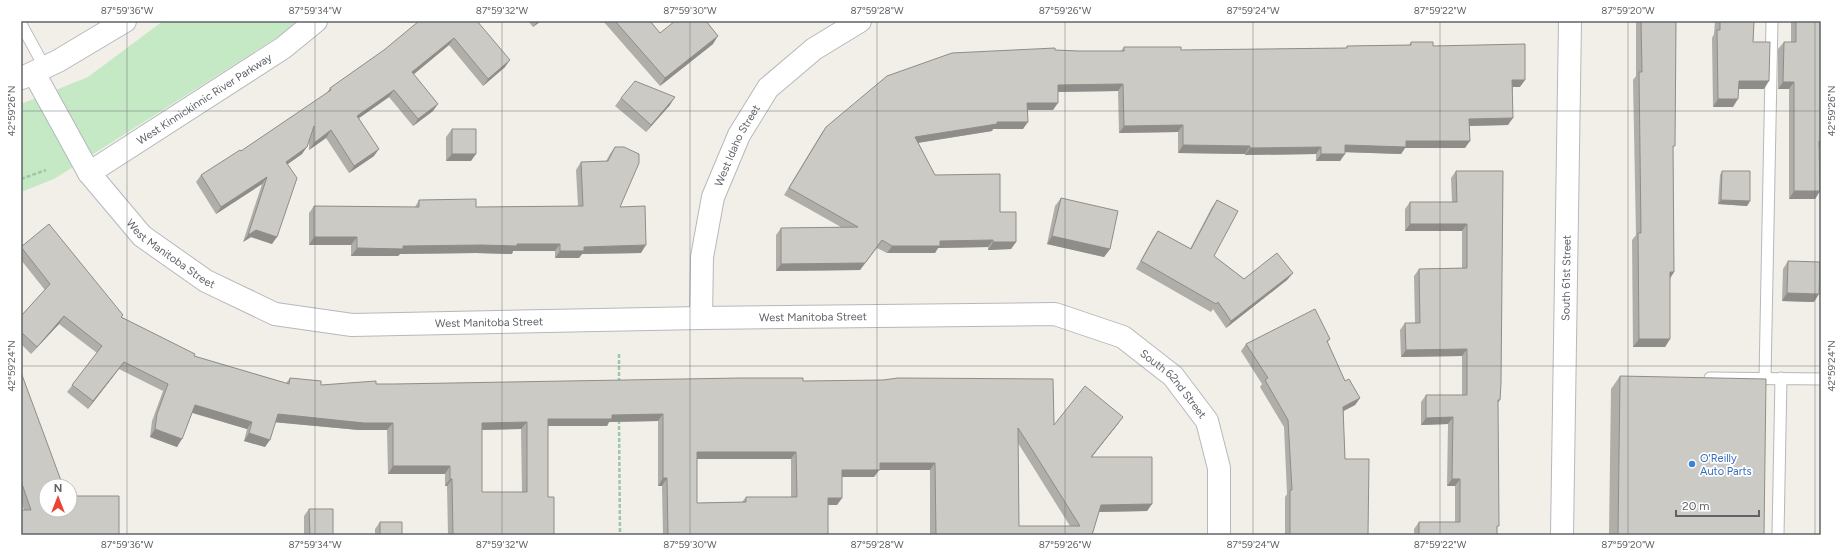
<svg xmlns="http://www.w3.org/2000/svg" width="1842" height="556" font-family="Figtree,sans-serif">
<rect width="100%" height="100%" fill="#f1efe8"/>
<path fill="#c5e8c5" d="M163,21h140l-249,158 -33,13v-88l67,-27z"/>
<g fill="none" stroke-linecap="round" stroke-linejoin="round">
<g stroke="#b5b8bc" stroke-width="13">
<path id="service" d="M21,24l24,44
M1710,378l111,1
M1765,378l7,-357
M1778,535l3,-157"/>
</g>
<g stroke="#b5b8bc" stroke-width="24">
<g id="minor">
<path id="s1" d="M34,73l55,100 53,63 64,45 69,33 77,11 349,-7 354,-4 68,23 50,39 34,45 12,47v67"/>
<path d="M22,78l36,-17 67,-40"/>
<path id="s2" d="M89,173l194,-125 33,-27"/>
<path id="s3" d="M701,318l1,-61 11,-60 26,-62 29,-47 46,-39 46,-28"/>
<path id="s4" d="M1562,535l8,-514"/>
</g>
</g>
<path stroke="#9cc7a9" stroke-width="2.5" stroke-dasharray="4 2" stroke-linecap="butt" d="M21,179l25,-9
M619,354v29
M619,420l1,115"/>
<use href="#service" stroke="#fff" stroke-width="11"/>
<use href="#minor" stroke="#fff" stroke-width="22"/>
</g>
<path fill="#afaea9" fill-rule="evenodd" d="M528,21h13l-8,6z
M603,21h47l10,12 53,11 -53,42z
M1636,21h40l-3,128 1,123 -4,6v61l-5,8h-32l-1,-107 4,-5 -3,-155 3,-4z
M1715,21h39l-1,21 11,47h-25l-6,18h-20l-1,-69 2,-4z
M1791,21h30v127h-2l1,43 -5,8h-26v-110h-11v-40l6,-7h7z
M478,22l27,45 -22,19 -34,-41 -36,29 20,37 -20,15 -24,-29 -30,21 15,38 -25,17 -23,-35 -17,12v-9l-7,13 -15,10 -15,80 -21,-7 -8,5 19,-58 -46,30 -20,-32 5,-7 40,-24 85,-57 4,-6z
M1411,42l22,4 87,41h-7l-5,38 -39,1 -4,22h-60l-4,6 -56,-2 -5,9h-24v-7l-71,1v-1l-67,-1v-21l-59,1 -1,-42 -60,1 -5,18h-25l-5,19h-30l-1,2 -74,12 17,32 65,37 16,30 -5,7 -23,1v-3l-50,1 -3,5h-48l-10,-5 -17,22 -84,1v-36l5,-7 60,-1 -57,-32 37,-61 5,-7 229,-77 23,1h43l3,-4 57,3 165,-2 1,-2 62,-1z
M621,98l49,7 -24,27 -31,-26z
M452,129l19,32h-25v-24z
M615,147l5,60 21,46 -59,1 -3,4h-24v-7h-42l-1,3 -36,-1 -76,1 -2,2h-47v-11h-42v-32l5,-7 101,1 4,-7 57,7 102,-1 -2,-36 5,-8 25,-1 4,-7z
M1456,171h47l-3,229 -2,3 -1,132h-83v-6l5,-7h36v-36h-8l1,-62 -27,1v-23l5,-7h36v-39l-61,1 -1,-27 5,-7h10l-1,-47 5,-7 43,-1v-37h-57v-22l5,-7h42l-1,-24z
M1722,171l28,30 -3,5 -29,-2 2,-29z
M1061,198l49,51 -6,8 -57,-13 8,-38z
M1217,200l-3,56 30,23 49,-6 -6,7 -61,48 -13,-19 -2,3 -75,-43 17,-31 5,-7 32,18 22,-42z
M21,247l100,70 73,39 92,27 4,-5 31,7 55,-1h18l409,-3 251,44 69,-8 -31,40 60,47 -5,7 -48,1 -7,23h-162v-65h-51l-5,7h-32v21l-5,7h-9v30h-165l-1,-49h-4v-65l-49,1 -2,4h-59v71l6,38h22h-128l-1,-49h-2v-12h-57l-1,-44h-28l-84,-8 -10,25 -21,-6 3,-12 -55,-16 -15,34 -27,-10 2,-16 11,-30 -44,-22 -31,40 -21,-17 30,-39 -38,-29 -28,30 -10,-10v-28l24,-26 -24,-30zM521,429l1,63h-40v-62zM1018,443l52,83h-51zM697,459h94v38h-45l-4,5 -45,1z
M1788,261l26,41 -32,-1 1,-32z
M1330,339l-3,4 18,38 15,17 -5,7 -12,6 2,48 23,76h-83v-38l2,-3 -3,-67 -24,-40 2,-3 -21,-33 5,-7z
M21,376l25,110v24h-22l-3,-8z
M1620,376l144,159h-155l2,-146z
M309,509l24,26h-29v-19z
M380,522l22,13h-27v-6z"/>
<path fill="#8f8d8a" d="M538,21h3l-8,6z
M718,36l-5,8 -53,42 5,-8z
M454,38l-5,7 -42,35 5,-8z
M510,60l-5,7 -22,19 5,-7z
M1512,80h13l-5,7h-13z
M1739,81h30l-5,8h-30z
M1783,82h11l-5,7h-11z
M1123,84l-5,7 -65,1 5,-7z
M394,90l-5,7 -37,26 5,-7z
M675,97l-5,8 -24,27 5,-7z
M1718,99h20l-5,8h-20z
M1027,103h31l-5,7h-31z
M438,104l-5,7 -20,15 5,-7z
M1513,118l-5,7 -44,1 5,-7z
M997,122h31l-5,7h-30l-1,2 -82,13 5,-7z
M1183,125l-5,7 -59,1 5,-7z
M331,130l-5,8 -17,12 5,-7z
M1406,141h64l-5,7h-60l-4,6 -61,-2 5,-7z
M1819,141h2v7h-7z
M1183,145l67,1 -5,8 -67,-1z
M307,147l-5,7 -21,15 5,-7z
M1321,147l-5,7 -71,1 5,-7z
M379,149l-5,7 -25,17 5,-7z
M452,154h24l-5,7h-25z
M1321,154h24l-5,7h-24z
M267,177l-5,7 -46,30 5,-7z
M1794,191h26l-5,8h-26z
M1721,200l29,1 -3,5 -29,-2z
M1410,224h57l-5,7h-57z
M256,230l21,7 -5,7 -21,-7 -8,5 5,-7z
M1052,236l58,13 -6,8 -57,-13z
M314,237h43l-6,8h-42z
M882,240l-22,30 -84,1 5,-7z
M993,240l-5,7 -50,1 -3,5h-48l5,-7 48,-5z
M993,242h23l-5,7 -23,1z
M517,244h43l-5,7h-42l-1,3 -36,-1 -76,1 -2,2h-47l6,-8 46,-2z
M646,245l-5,8 -59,1 -3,4h-24l5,-7 24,-4z
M1670,272h4l-5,8z
M1293,273l-6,7 -61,48 5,-7z
M1787,293l32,1 -5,8 -32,-1z
M64,316l-5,8 -28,30 6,-7z
M1639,339h31l-5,8h-32z
M1467,349l-5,7 -61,1 5,-7z
M124,362l-5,7 -31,40 5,-8z
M1360,398l-5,7 -17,9 5,-7z
M195,405l57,17 -5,7 -57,-17z
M278,414l115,9 -6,7h-28l-87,-8z
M663,414l-5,7 -49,1 -2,4h-64l5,-7 64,-4z
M1123,417l-5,7 -32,40 5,-7z
M1453,417l-5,7 -27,1 5,-7z
M527,422l-6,7 -44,1 5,-7z
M155,429l27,10 -5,8 -27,-10z
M249,433l21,7 -5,7 -21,-6z
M697,452h99l-5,7h-99z
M880,463h55l-5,7h-51l-5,7h-37l5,-7z
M393,466h57l-5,8h-57z
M663,478h4l-5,8h-4z
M450,479h2l-5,7h-2z
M1452,479h8l-5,7h-8z
M828,498h14l-5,7h-14z
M1152,504l-5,7 -51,1 5,-7z"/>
<path fill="#cccac5" stroke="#8f8d8a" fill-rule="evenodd" d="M419,21h58l33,39 -22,19 -34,-41 -42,34 26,32 -20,15 -24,-29 -37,26 22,33 -25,17 -23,-36 -17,13v-17l-7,21 -21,15 11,16 -20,59 -21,-7 -8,5 19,-58 -46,30 -20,-32 39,-25 1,1 90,-61 -1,-2 54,-38z
M615,21h35l10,12 15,-12h31l12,15 -53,42z
M1641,21h35l-1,125h-2l1,126h-4v67h-31l-1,-106h3l-2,-161h3z
M1720,21h34l-1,21h17l-1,39h-30l-1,18h-20l-1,-69h3z
M1796,21h25v120h-2l1,50h-26v-109h-11l1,-40h12z
M1411,42h22v4l92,-2v36h-13l1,38 -44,1 1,22h-64v6l-61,-2v9h-24v-7l-71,1v-2l-67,-1v-20l-59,1 -1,-42 -65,1v18h-31l1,19h-31v2l-82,13 20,38 65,-1v38h16v30h-23v-2l-53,1v5h-48l-10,-6 -17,23 -84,1v-36l77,-1 -69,-39 37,-61 61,-51 65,-23 103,-5v2l23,1h46v-4h57v3l166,-2v-2l64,-1z
M635,81l40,16 -24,28 -30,-27z
M452,129h24v25h-24z
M615,147h9l15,7v9l-19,44 25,-1 1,39 -62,2v4h-24v-7h-43v2l-36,-1 -78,1v3l-46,-1v-11h-43v-31l105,1v-7l57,-1v8l107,-1 -2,-44 27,-1z
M1456,171h47l-2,212 -1,17h-2l1,126h-2v9h-78v-13h41v-43h-8l1,-62 -27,1v-23h41v-46l-61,1 -1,-27h15l-1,-54 48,-1v-44h-57v-22h47z
M1722,171h28v30l-29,-1z
M1061,198l57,13 -8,38 -58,-13z
M1217,200l21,11 -24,45 30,23 33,-26 16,20 -62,48 -13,-19 -2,2 -75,-43 17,-30 33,18z
M49,224l74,91 -2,2 74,37 -1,2 95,28 1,-6 31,3v4l55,-4v3h18l346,-6h63v3l80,-1 15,-2 155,1 1,46 31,-39 38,31 -32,40h61v47l-51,1 -9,30h-156l-1,-72h-55v7h-38v28h-14v37h-160l-1,-57h-4v-64l-51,1v4h-64v78h6v38h22h-123l-1,-56h-2v-13h-57v-43h-29l-86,-9 -8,26 -21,-7 3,-11 -57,-17 -13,34 -27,-10 2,-15 11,-30 -44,-22 -31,39 -21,-16 30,-39 -38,-30 -27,31 -16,-15v-16l29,-32 -29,-37zM527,422v70h-45v-69zM1018,428l15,23 47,75h-61zM697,452h99l1,45h-51v5l-49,1z
M1788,261l32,1 -1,32 -32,-1z
M1315,309l15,30 -3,2 18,40 4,-2 11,19 -17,9 2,52h24l-1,76h-78v-45h2l-4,-70 -23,-40 3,-2 -22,-34z
M22,375l41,111h-17v24h24v-14h49v39h-98v-25h10l-10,-29v-105z
M1620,376l146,3 -2,156h-146z
M309,509h24v26h-23z
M380,522h22v13h-22z"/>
<path fill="none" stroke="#5f6368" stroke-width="1" stroke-opacity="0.45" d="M127,21v514M315,21v514M502,21v514M690,21v514M877,21v514M1065,21v514M1253,21v514M1440,21v514M1628,21v514M1815,21v514M21,111h1800M21,366h1800"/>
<circle fill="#3f7fe0" stroke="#fff" stroke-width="1.5" cx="1692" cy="464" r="4"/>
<g text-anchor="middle" stroke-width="3.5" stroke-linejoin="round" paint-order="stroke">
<g font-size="11" fill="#5f6368" stroke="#fff">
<text dy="4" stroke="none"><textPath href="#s2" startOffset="137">West Kinnickinnic River Parkway</textPath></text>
<text dy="4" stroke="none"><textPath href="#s3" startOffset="179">West Idaho Street</textPath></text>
<text dy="4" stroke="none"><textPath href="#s1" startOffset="230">West Manitoba Street</textPath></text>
<text dy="4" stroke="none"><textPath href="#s4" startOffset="257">South 61st Street</textPath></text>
<text dy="4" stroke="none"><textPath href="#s1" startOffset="890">West Manitoba Street</textPath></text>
<text dy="4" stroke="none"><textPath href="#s1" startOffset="566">West Manitoba Street</textPath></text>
<text dy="4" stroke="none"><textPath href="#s1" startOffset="1273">South 62nd Street</textPath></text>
</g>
<g font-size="11" fill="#366cbe" stroke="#fff" text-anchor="start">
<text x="1700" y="462">O'Reilly<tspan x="1700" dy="13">Auto Parts</tspan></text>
</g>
</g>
<rect width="1842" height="556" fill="none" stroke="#ffffff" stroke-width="44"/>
<g transform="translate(58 498)"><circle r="19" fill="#ffffff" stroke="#bfc1c3"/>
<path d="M0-3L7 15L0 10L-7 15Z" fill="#ea4335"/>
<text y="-6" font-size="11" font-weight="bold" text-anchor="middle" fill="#5f6368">N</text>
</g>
<path d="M1676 510v6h83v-6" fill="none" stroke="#5f6368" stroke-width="2"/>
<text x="1682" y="510" font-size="12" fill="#5f6368" stroke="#ffffff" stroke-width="3" paint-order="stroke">20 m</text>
<rect x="22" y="22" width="1798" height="512" fill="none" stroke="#5f6368" stroke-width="1.5"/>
<g font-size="10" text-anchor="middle" fill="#5f6368">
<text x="127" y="14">87°59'36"W</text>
<text x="315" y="14">87°59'34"W</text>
<text x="502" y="14">87°59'32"W</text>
<text x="690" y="14">87°59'30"W</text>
<text x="877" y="14">87°59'28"W</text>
<text x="1065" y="14">87°59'26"W</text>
<text x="1253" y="14">87°59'24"W</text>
<text x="1440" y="14">87°59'22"W</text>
<text x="1628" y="14">87°59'20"W</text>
<text transform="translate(11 111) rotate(-90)" y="4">42°59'26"N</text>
<text transform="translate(1831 111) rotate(-90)" y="4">42°59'26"N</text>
<text transform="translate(11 366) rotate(-90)" y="4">42°59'24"N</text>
<text transform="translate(1831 366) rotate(-90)" y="4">42°59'24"N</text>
<text x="127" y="548">87°59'36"W</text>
<text x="315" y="548">87°59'34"W</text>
<text x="502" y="548">87°59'32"W</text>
<text x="690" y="548">87°59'30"W</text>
<text x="877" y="548">87°59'28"W</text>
<text x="1065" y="548">87°59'26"W</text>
<text x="1253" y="548">87°59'24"W</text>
<text x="1440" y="548">87°59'22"W</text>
<text x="1628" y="548">87°59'20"W</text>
</g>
</svg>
